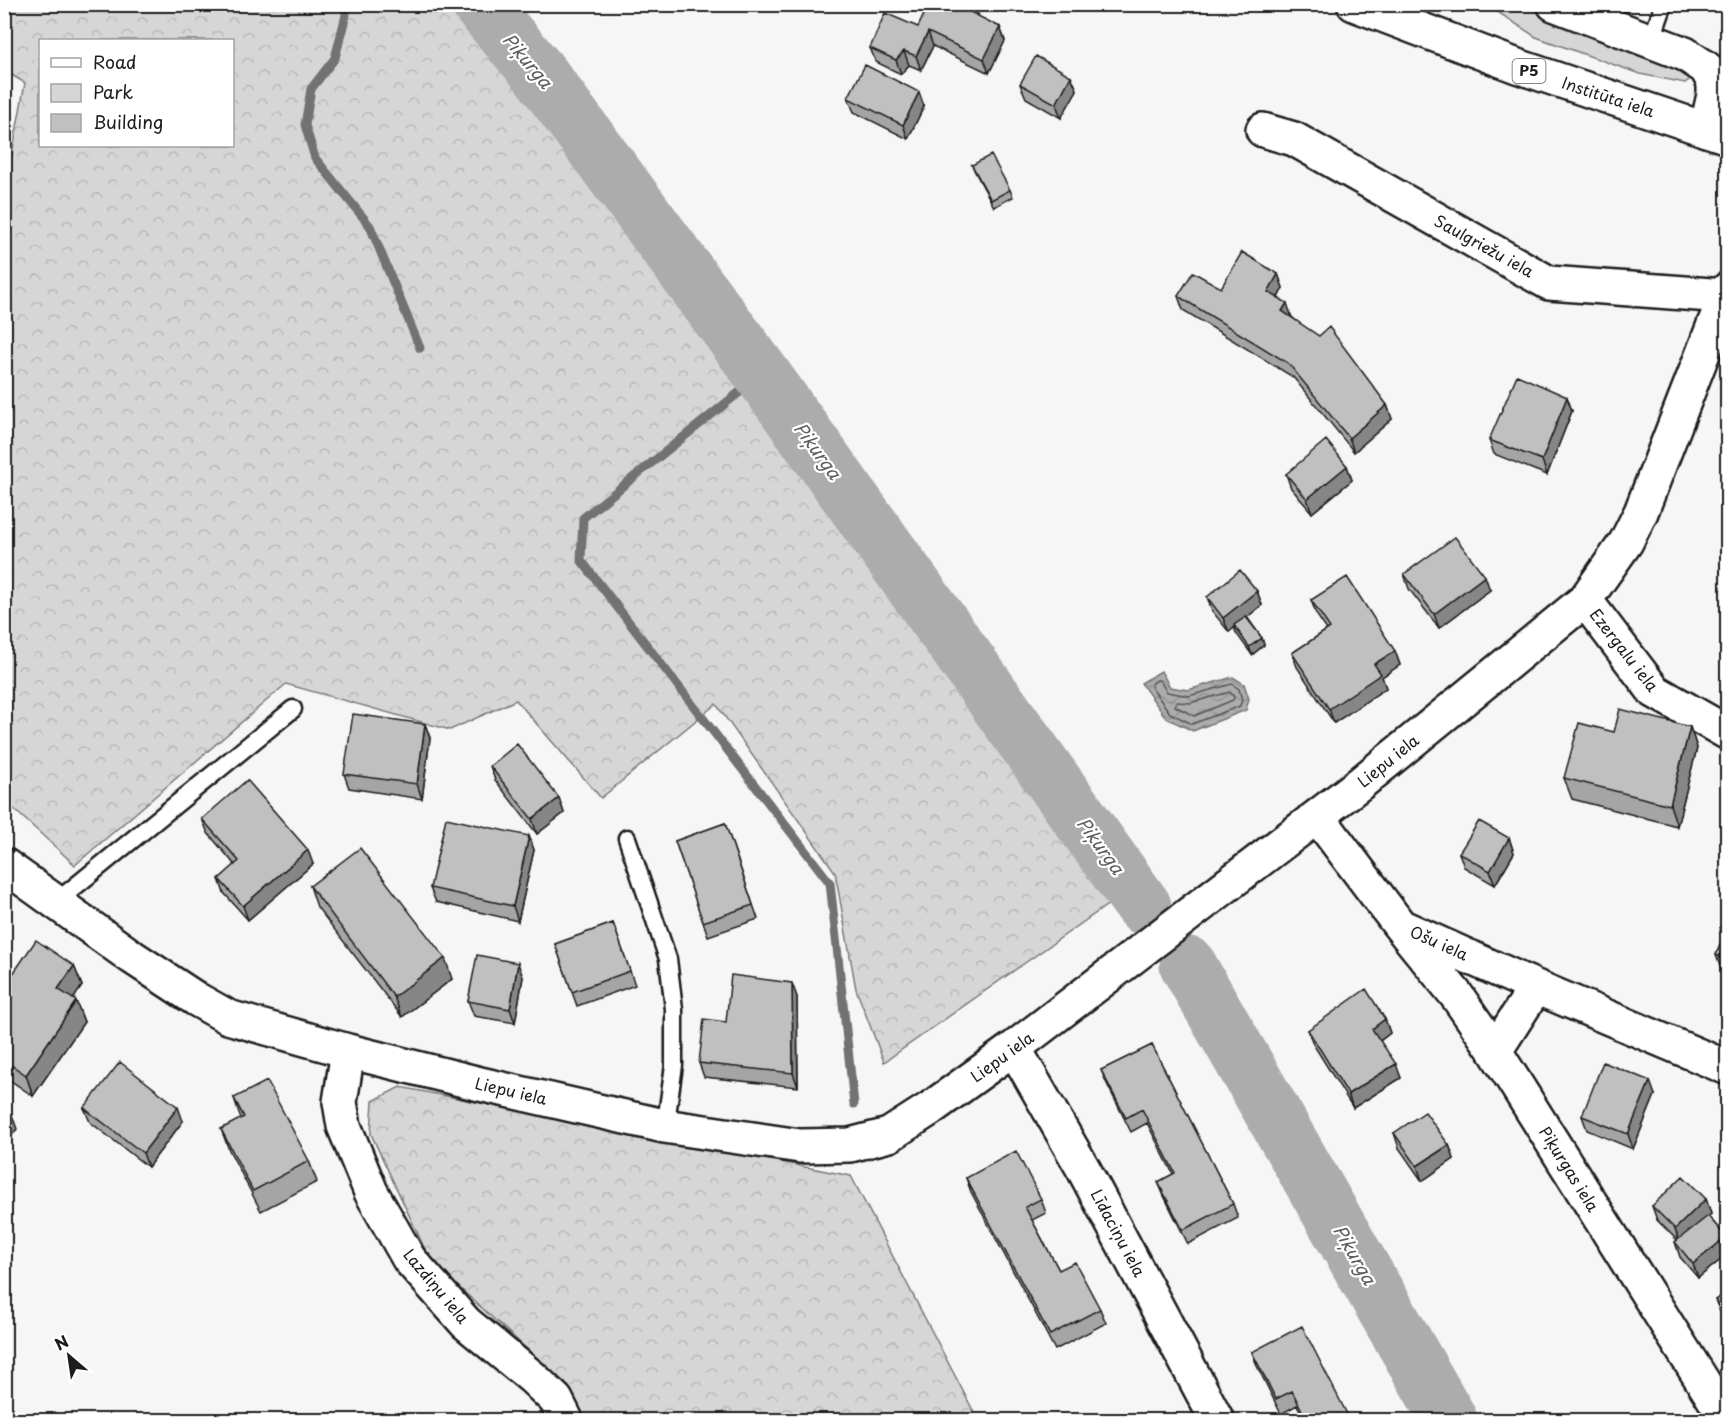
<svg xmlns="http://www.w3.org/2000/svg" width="1732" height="1425" font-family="'Playpen Sans',sans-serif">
<defs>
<pattern id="forest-crowns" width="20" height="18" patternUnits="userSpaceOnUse" patternTransform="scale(1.5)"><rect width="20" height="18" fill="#d6d6d6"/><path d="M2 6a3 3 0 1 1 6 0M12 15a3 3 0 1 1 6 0" fill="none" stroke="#b7b7b7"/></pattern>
<pattern id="water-waves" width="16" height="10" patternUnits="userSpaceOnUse" patternTransform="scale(1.5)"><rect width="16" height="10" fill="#acacac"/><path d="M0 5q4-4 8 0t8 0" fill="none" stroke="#939393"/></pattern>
</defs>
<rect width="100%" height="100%" fill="#f6f6f6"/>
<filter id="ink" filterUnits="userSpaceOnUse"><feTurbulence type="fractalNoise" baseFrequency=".0167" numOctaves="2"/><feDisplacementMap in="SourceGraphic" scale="12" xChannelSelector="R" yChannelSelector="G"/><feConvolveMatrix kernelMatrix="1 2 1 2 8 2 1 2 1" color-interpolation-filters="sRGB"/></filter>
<g filter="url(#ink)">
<path fill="#d6d6d6" stroke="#797979" stroke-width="1.5" d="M1487,5h38l153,58 14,15 -7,5 -45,-9 -104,-37z"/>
<path fill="url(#forest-crowns)" stroke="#797979" stroke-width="1.5" fill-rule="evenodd" d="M5,4l505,1 640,870 -266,187 -28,-73 -21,-117 -119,-168 -115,94 -85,-98 -66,30 -164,-46 -211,181 -70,-64 -1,-602 21,-116 -20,-12zM40,40h192v106h-192z
M400,1087l451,89 127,244h-395l-14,-33 -138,-125 -60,-128 2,-33z"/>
<path fill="url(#water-waves)" stroke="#727272" stroke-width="1.5" d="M1161,671l9,16 18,3 45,-13 11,7 5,15 -3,11 -53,21 -27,-13 -25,-35z"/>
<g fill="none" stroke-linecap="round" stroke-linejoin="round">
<path stroke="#565656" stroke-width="1.5" d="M1157,680l3,1 7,11 22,4 43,-12 7,5 3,11 -2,6 -48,18 -22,-11 -19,-26 1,-3z
M1230,692l4,5 -1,3 -39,16 -19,-10 2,-4 13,1z"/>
<path stroke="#727272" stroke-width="9" d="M345,4l1,11 -11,43 -24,31 -6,36 10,33 55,68 50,122
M762,374l-179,144 -2,42 249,323 24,221"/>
<path stroke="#acacac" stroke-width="57" d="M480,4l60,70 222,300 381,532
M1188,965l261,455"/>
<g stroke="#1c1c1c" stroke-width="21">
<path id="service" d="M1651,41l13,-37
M627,838l41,121 6,50v56l-6,43 -4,18
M56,902l237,-193"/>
</g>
<g stroke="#1c1c1c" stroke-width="38">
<path id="minor" d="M1554,4l131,50 21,14 8,14v13l-8,35
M1263,130l31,9 255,144 176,13
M1585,600l69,91 74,42
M1318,817l82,109 136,61
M4,865l128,92 64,42 32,18 120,34 132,33 184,42 136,20 50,-1 39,-10 42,-27 83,-60 348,-266 223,-182 41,-58 15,-30 87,-223
M1400,926l57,70 38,55 232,369
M1014,1048l70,122 133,250
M348,1051l-8,51 4,24 27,66 38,67 57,64 67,55 23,22 10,20
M1495,1051l41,-64 192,81"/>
</g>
<g stroke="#1c1c1c" stroke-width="38">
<path id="primary" d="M1354,4l163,62 211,71"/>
</g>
<use href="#service" stroke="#fff" stroke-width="16"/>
<use href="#minor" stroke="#fff" stroke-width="33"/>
<use href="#primary" stroke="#fff" stroke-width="33"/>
</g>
<path fill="#a5a5a5" stroke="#1c1c1c" stroke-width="1.5" d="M978,15l-1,1 23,11 5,14 -16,32 -56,-27 -12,24 -12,-5 -8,9 -25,-12 -6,-14 48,-21z
M1071,76l6,14 -16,28 -35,-20 -6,-14z
M848,98l76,8 -16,33 -54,-27z
M972,165l38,25 3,7 -19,10 -19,-35z
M1278,274l5,14 -5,10 14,19 95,88 5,14 -38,33 -61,-75 -110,-67 -5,-14 43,-8z
M1567,397l5,14 -25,64 -53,-21 -5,-14z
M1347,466l5,14 -40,33 -21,-25 -5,-14z
M1404,574l86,16 -51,38 -30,-39z
M1257,591l5,14 -15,12 15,21 2,7 -12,10 -16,-22 -2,-6 -5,5 -17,-21 -5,-14z
M1311,600l84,51 5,14 -18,12 4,11 -52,35 -37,-56 -5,-14 35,-23 -11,-16z
M425,724l5,14 -8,61 -73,-11 -5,-14z
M1690,727l7,21 -20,78 -105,-27 -8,-21 50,-46z
M490,766l69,32 5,15 -27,21 -42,-54z
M202,819l111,45 -65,56 -24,-27 -5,-14 16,-14 -27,-32z
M725,823l33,96 -50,17 -33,-95z
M529,836l5,14 -16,71 -82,-19 -6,-14z
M1509,838l5,15 -19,32 -31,-18 -5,-14z
M310,886l142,93 -50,38 -85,-110z
M613,923l22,62 -58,21 -22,-62z
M1728,925v47l-7,-3 -5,-14z
M74,966l8,20 -9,13 3,2 8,21 -51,74 -29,-20v-89z
M523,977l-8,46 -41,-7 -6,-15z
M797,997l1,90 -94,-10 -5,-14 27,-41z
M1385,1019l5,14 -10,8 21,37 -48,30 -40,-64 -5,-14z
M1152,1045l81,159 5,14 -50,26 -24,-48 -6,-14 15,-8 -26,-51 -16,9 -24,-48 -6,-14z
M1655,1095l-22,54 -46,-19 -5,-14z
M234,1098l75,63 8,21 -56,29 -32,-61 -8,-21 20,-10z
M84,1108l99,13 -35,46 -58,-45z
M1394,1133l55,12 5,14 -32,22 -23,-33z
M966,1178l75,21 5,14 -14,7 27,50 41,39 6,14 -51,27 -84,-158z
M1706,1199l5,15 -3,2 18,21 2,5v12l-30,24 -18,-21 -5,-15 2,-2 -20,-20 -5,-14z
M1728,1292v32l-7,-10 -6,-14z
M1252,1352l98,68h-45l-8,-15 -16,9 -24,-48z"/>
<path fill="#868686" stroke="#1c1c1c" stroke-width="1.5" d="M971,4h3l4,11 -5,11 -5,-15z
M1000,27l5,14 -16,32 -5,-14z
M928,32l5,14 -12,24 -5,-14z
M904,51l5,14 -8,9 -5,-14z
M1071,76l6,14 -16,28 -5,-14z
M919,92l5,14 -16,33 -5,-14z
M1278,274l5,14 -10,18 -5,-14z
M1287,303l5,15 -10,-7z
M1567,397l5,14 -25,64 -5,-15z
M1387,405l5,14 -38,33 -5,-14z
M1347,466l5,14 -40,33 -5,-14z
M1485,576l5,14 -51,38 -5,-14z
M1257,591l5,14 -33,27 -6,-14z
M1262,638l2,7 -12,10 -3,-8z
M1395,651l5,14 -18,12 4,11 -52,35 -5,-14 45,-45z
M425,724l5,14 -8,61 -5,-15z
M1690,727l7,21 -20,78 -7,-21z
M559,798l5,15 -27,21 -5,-15z
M529,836l5,14 -16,71 -5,-15z
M1509,838l5,15 -19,32 -5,-14z
M308,850l5,14 -65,56 -5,-14z
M445,958l7,21 -50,38 -8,-20z
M518,963l5,14 -8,46 -5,-14z
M74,966l8,20 -16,24 -8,-21z
M792,983l5,14 1,90 -5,-14z
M76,1001l8,21 -51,74 -7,-21z
M1385,1019l5,14 -13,10 -5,-14z
M1396,1064l5,14 -48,30 -5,-14z
M1650,1081l5,14 -22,54 -5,-15z
M178,1107l5,14 -35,46 -5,-14z
M12,1115l5,14 -13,16v-21z
M1449,1145l5,14 -32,22 -5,-15z
M1706,1199l5,15 -31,30 -5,-15z
M1726,1237l2,5v12l-30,24 -5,-14z"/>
<path fill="#c0c0c0" stroke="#1c1c1c" stroke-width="1.5" d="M929,4h42l-3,7 32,16 -16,32 -56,-27 -12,24 -12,-5 -8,9 -26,-12 15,-35 33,14z
M1036,56l35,20 -15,28 -36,-20z
M865,65l54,27 -16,33 -55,-27z
M991,155l19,35 -19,10 -19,-35z
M1242,252l36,22 -10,18 19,11 -5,8 37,25 10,-9 58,78 -38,33 -61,-75 -110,-67 15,-24 28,16z
M1517,375l50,22 -25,63 -53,-20z
M1326,440l21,26 -40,33 -21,-25z
M1455,537l30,39 -51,38 -30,-40z
M1240,570l17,21 -34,27 -16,-21z
M1347,577l48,74 -21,13 7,10 -52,35 -37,-56 38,-25 -19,-28z
M1246,617l16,21 -13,9 -15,-22z
M1620,709l70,18 -20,78 -106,-27 15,-55 35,9z
M353,714l72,10 -8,60 -73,-10z
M517,744l42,54 -27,21 -42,-53z
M247,780l61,70 -65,56 -24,-27 20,-18 -37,-42z
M446,818l83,18 -16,70 -83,-18z
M1479,821l30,17 -19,33 -31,-18z
M725,823l28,82 -50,17 -28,-81z
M360,848l85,110 -51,39 -84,-111z
M613,923l17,48 -58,21 -17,-48z
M1728,925v35l-12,-5z
M36,940l38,26 -16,23 18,12 -50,74 -22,-15v-73z
M477,955l41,8 -8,46 -42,-8z
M731,975l61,8 1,90 -94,-10 5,-44 22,3z
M1366,989l19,30 -13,10 24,35 -48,30 -40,-64z
M1152,1045l81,159 -50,26 -25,-48 17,-9 -33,-64 -16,9 -25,-48z
M120,1062l58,45 -35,46 -59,-45z
M1603,1062l47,19 -22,53 -46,-18z
M267,1081l42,80 -56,30 -32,-62 23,-12 -10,-19z
M4,1110l8,5 -8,9z
M1425,1112l24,33 -32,21 -23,-33z
M1016,1151l25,48 -16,8 17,32 17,31 16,-8 25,47 -50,26 -84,-157z
M1683,1176l23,23 -31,30 -23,-23z
M1708,1216l18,21 -33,27 -18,-22z
M1728,1292v25l-13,-17z
M1302,1326l48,94h-43l-15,-29 -16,8 -24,-47z"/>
</g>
<g text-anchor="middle" stroke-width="4.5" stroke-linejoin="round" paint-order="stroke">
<rect fill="#fff" stroke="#606060" stroke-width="1.5" x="1512.5" y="59" width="33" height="24" rx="4.5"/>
<g font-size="15" font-weight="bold" fill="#1c1c1c">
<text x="1529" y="76">P5</text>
</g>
<g font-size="16" fill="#1c1c1c" stroke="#fff">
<text transform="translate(1608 97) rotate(18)" y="6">Institūta iela</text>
<text transform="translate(1484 246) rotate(29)" y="6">Saulgriežu iela</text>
<text transform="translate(1624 650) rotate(52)" y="6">Ezergalu iela</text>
<text transform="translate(1388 761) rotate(-39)" y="6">Liepu iela</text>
<text transform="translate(1439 943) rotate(24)" y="6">Ošu iela</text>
<text transform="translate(1002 1057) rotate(-36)" y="6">Liepu iela</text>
<text transform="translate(511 1091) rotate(13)" y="6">Liepu iela</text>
<text transform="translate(1569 1169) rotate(58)" y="6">Piķurgas iela</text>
<text transform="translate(1118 1233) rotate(62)" y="6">Līdaciņu iela</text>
<text transform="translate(436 1286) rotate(50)" y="6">Lazdiņu iela</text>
</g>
<g font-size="18" font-style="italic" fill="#5d5d5d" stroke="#fff">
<text transform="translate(527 61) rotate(50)" y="6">Piķurga</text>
<text transform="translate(817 451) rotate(54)" y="6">Piķurga</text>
<text transform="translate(1100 846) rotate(54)" y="6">Piķurga</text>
<text transform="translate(1354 1255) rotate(60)" y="6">Piķurga</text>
</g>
</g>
<rect width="1732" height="1425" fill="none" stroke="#fff" stroke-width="24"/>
<rect x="12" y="12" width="1708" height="1401" fill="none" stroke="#1c1c1c" stroke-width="2" filter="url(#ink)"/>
<rect x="39" y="39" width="195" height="108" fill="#ffffff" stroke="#a4a4a4" stroke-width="1.5"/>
<rect x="51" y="58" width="30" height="9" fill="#ffffff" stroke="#a4a4a4" stroke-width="1.5"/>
<text x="93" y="69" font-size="18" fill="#1c1c1c">Road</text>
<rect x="51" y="84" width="30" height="18" fill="#d6d6d6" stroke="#a4a4a4" stroke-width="1.5"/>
<text x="93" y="99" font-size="18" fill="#1c1c1c">Park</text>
<rect x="51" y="114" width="30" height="18" fill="#c0c0c0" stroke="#a4a4a4" stroke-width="1.5"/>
<text x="93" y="129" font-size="18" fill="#1c1c1c">Building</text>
<g transform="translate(69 1356) rotate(331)" stroke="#ffffff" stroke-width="4.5" paint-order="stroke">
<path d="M0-4.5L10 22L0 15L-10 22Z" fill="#1c1c1c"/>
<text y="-9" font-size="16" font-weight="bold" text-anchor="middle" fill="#1c1c1c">N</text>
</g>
</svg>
